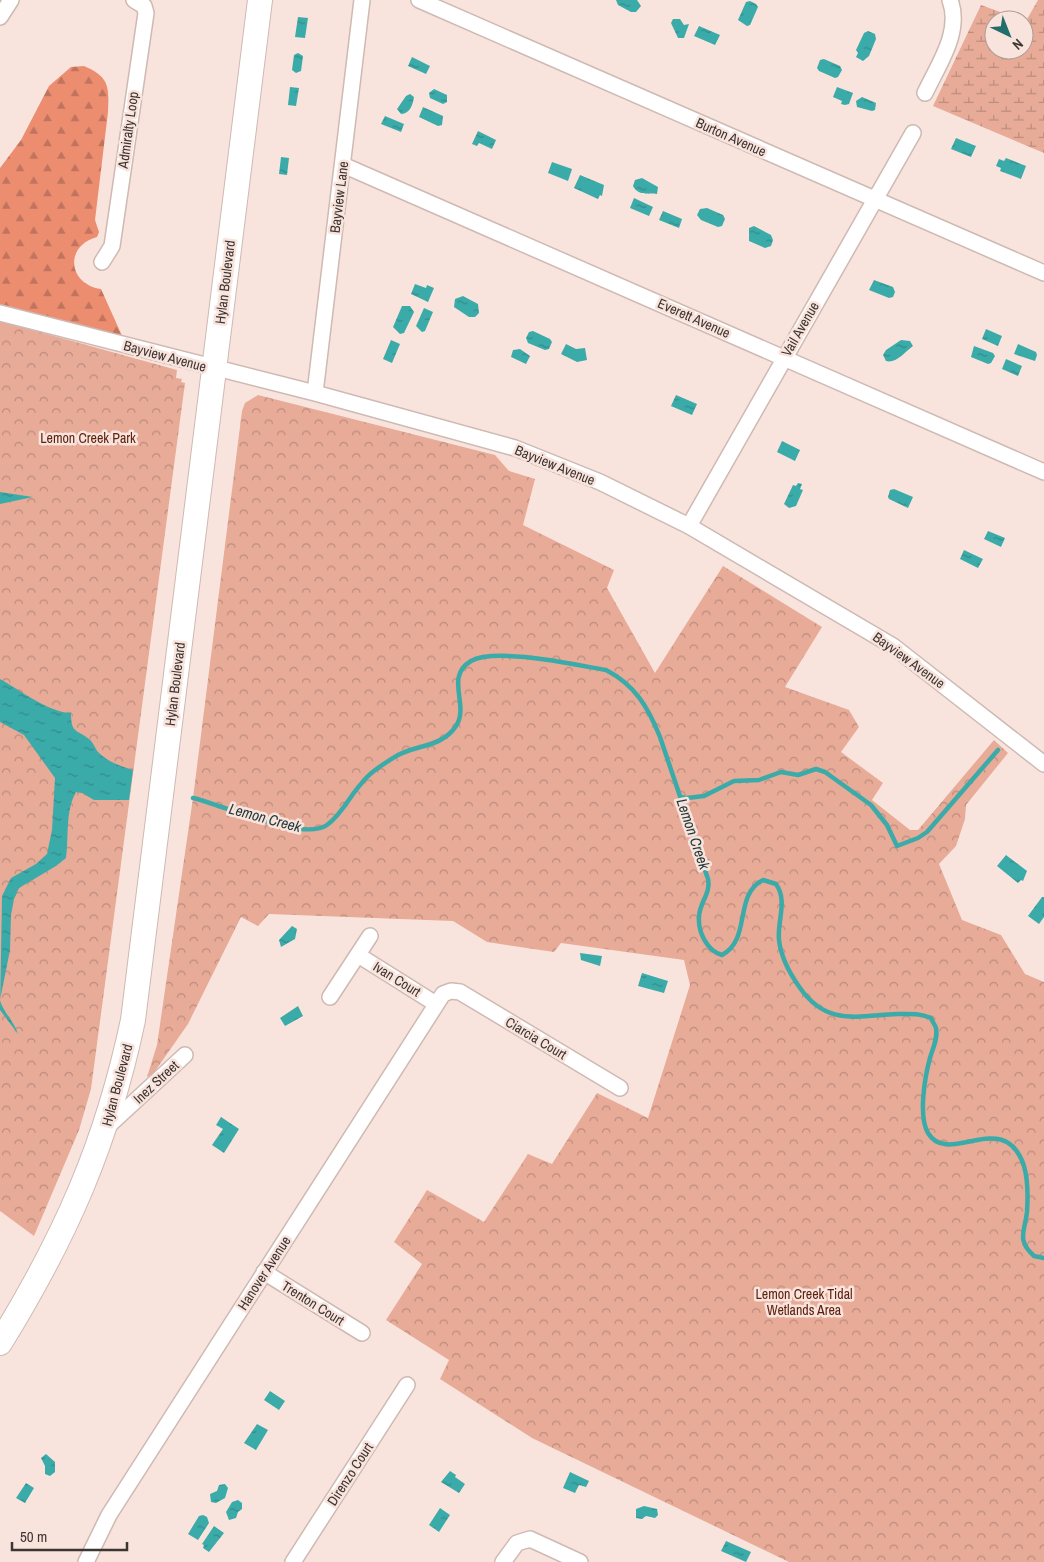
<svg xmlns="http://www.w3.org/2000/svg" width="1044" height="1562" font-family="'Archivo Narrow',sans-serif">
<defs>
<pattern id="forest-firs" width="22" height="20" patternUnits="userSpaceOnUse" patternTransform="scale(1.25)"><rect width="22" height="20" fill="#ed8d70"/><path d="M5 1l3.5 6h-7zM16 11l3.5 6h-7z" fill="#c1745d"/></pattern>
<pattern id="wetland-marsh" width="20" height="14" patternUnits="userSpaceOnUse" patternTransform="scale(1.25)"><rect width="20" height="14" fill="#e7ab98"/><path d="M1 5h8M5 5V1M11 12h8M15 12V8" fill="none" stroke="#bc8c7d"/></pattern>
<pattern id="park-crowns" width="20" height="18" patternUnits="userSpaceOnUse" patternTransform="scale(1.25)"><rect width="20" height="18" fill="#e7ab98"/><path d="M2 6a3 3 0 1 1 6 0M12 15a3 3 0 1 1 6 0" fill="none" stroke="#bc8c7d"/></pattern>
<pattern id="water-ripples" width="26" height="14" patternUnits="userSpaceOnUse" patternTransform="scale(1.25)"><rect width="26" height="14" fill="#3aaba9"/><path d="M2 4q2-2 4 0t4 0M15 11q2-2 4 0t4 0" fill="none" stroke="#328c8a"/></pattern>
</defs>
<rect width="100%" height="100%" fill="#f9e4dd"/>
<path fill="url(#forest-firs)" d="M84,66c26,11 25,21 24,46l-13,108 4,12 -2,5c-33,9 -29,47 4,52l22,49 -123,-32v-138l21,-28 28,-54 22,-19z"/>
<path fill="url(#wetland-marsh)" d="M1038,0h6v153l-111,-47 48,-101 41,15h-28v30h30v-29h2z"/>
<path fill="url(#park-crowns)" d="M0,321l177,49 -1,8 6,1 -1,3 4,1 -94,706 -12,41 -45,106 -34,-25z
M258,395l237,60 14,16 26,8 -12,46 91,45 -7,18 48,85 68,-107 99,61 -37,60 64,23 10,17 -18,25 42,31 -11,17 38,30h8l76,-90 14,13 -42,52 -1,14 -9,27 -17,18 23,56 39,15 24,39 19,8v580h-255l-257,-124 -92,-59 9,-19 -63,-40 36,-56 -28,-22 33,-52 57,32 44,-68 24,10 45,-71 51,25 42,-133 -6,-25 -123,-17 -7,9 -67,-10 -34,-21 -184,-7 -11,12 -17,-9 -53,107 -35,50 -6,3 10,-32 36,-247 49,-387 3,-8z"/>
<path fill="url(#water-ripples)" d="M616,0h21l4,6 -5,6h-5l-13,-7z
M750,1l6,3 2,3 -8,18 -3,1 -9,-6 8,-18z
M298,17l10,1 -3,20 -10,-1z
M673,19h7l4,6 5,-1 -5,14h-6l-7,-15z
M699,26l21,9 -5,10 -21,-9z
M868,31l7,3 1,5 -7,17 -6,5 -7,-4 2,-4 -2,-3 8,-17z
M298,53l5,3 -2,15 -5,2 -4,-3 2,-15z
M412,57l18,9 -4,8 -18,-8z
M824,59l16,7 2,4 -4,7 -3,1 -16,-7 -2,-3 3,-8z
M290,87l9,1 -3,18 -8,-1z
M837,87l16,6 -4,11 -4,1 -4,-1 1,-3 -9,-4z
M434,89l13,6v7l-4,2 -13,-6 -1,-5z
M410,94l4,3c-1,7 -4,17 -13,17l-4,-5 9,-13z
M862,97l14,6 -1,7 -3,1 -15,-4 -1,-6z
M423,107l20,9 -1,9 -4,1 -19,-9z
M385,116l19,8 -3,8 -20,-8z
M478,131l18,9 -4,9 -13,-6 -2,3 -5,-2z
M956,138l20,8 -5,11 -20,-8z
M281,157l8,1 -2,17 -8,-1z
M1006,158l20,8 -5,13 -21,-8 1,-3 -5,-2 3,-7 5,2z
M552,162l20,7 -4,12 -20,-8z
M580,175l24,10 -2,11 -2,-1 -2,4 -24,-11z
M642,178l16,9 -1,7c-9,-1 -19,2 -24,-8l2,-6z
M634,198l19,9 -4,9 -19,-8z
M707,208l16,7 2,4 -3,7 -4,1 -17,-7 -4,-5 3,-6z
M663,211l19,8 -3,9 -20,-8z
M754,226l17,9 2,5 -2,6 -6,2 -16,-7v-13z
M874,280l19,7 2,5 -2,5 -4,1 -20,-8z
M415,284l11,4 1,-3 7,3 -6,14 -17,-8z
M463,296l15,8 1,9 -4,4h-6l-15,-10 1,-8z
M402,306h8l4,6 -10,21 -4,1 -7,-7z
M424,308l9,4 -8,19 -3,1 -6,-6z
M986,329l16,7 -4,10 -16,-7z
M533,331l17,8 2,3 -3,7 -4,1 -17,-7 -2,-5 3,-6z
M391,340l9,4 -8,19 -9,-4z
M901,340l9,1 3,5c-7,5 -17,18 -27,15l-3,-6 3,-5z
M566,344l10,5 9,-1 2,12 -10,2 -16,-8z
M1018,344l18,8 1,3 -2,6 -21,-7z
M974,346l19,7 2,3 -4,7 -3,1 -17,-7z
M520,349l10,7 -4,8 -15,-7 2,-7z
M1006,359l16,7 -4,10 -16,-7z
M676,395l21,9 -5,11 -21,-9z
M782,441l18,9 -5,11 -18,-9z
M798,483l4,1 -2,5 3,1 -7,16 -7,2 -5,-4 9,-19 3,1z
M894,489l19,8 -5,11 -19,-9 -1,-2 2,-7z
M0,492l33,5 -33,7z
M988,531l17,7 -4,9 -17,-8z
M964,550l19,9 -5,9 -18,-9z
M0,679c18,10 50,34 71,34 0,20 5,16 18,26 4,3 6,9 9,13 10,10 22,14 35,18l-4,30h-35l-12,-7 -6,-1c-11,19 -7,45 -10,66l-10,8 -37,22 -5,11 -3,16 -1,35 -10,50c3,12 14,21 18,34l-18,-24 2,-114 9,-18 25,-14 11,-10 5,-24 3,-52 -31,-43 -24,-13z
M1006,855l21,16 -4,10 -2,-1 -3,3 -21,-17z
M1042,897h2v20l-5,7 -11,-8z
M292,926l5,3 -2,10 -14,8 -2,-7z
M580,953l22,3 -2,10 -19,-6z
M642,973l26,8 -4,12 -26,-7z
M298,1006l5,10 -18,10 -5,-8z
M221,1117l18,12 -15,24 -12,-8 11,-16 -7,-4z
M270,1391l15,10 -6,9 -15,-10z
M257,1424l11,6 -12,20 -12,-7z
M46,1454l9,8v10l-5,4 -5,-2v-8l-4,-8z
M450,1471l6,4 -1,2 10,7 -6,9 -18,-11z
M570,1472l19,9 -3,6 -7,-2 -4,8 -12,-5z
M26,1483l8,5 -9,15 -9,-5z
M225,1484l3,4 -3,10 -9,5 -5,-1 -1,-8 7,-3 2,-6z
M238,1500l4,3v6l-4,3 -2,6 -7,2 -3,-8 6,-10z
M644,1506l13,3 1,6 -3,3 -9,-2 -4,3 -6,-1v-9z
M440,1508l10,7 -11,17 -10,-7z
M203,1515l4,2 2,6 -11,17 -10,-6 11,-18z
M214,1526l10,7 -15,19 -6,-4 1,-3 -2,-1z
M726,1541l25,11 -5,10 -25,-11z"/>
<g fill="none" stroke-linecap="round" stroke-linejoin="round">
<path stroke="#3aaba9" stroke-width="4.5" d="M680,797l7,1 17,-2 30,-15 25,-1 22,-8 17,3 18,-6 9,3 46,33 16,20 10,21 21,-8 9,-6 71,-82
M193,798c30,7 110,44 134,27 15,-11 22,-28 34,-41 8,-11 21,-19 32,-26 20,-14 48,-9 63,-32 14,-21 -12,-49 15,-65 25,-14 105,4 135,9 29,15 42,37 54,67l48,142c3,15 -9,24 -9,38 -1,15 8,34 23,38 30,-16 11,-60 41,-75l13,4c12,17 1,37 3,56 2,18 11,34 21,48 27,38 56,28 97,26 12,0 22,-1 34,4 1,3 4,7 5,10 2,10 -3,20 -6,30 -5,18 -12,58 -2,75 21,35 76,-27 96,33 4,14 4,31 3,46 -2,19 -11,28 7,44l10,2"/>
<g stroke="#ceb9b3" stroke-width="18">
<path id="street" d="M419,0l625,273
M0,17l11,-17
M925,93c13,-28 37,-61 25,-93
M343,165l701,307
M102,262l10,-16 34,-233 -2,-7 -10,-6
M0,313l315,80 200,55 85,34 89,44 204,120 151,118
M315,393l47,-393
M689,526l224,-393
M358,955l78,49
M330,997l40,-61
M106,1128l79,-73
M264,1272l98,61
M86,1562l23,-47 334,-521 8,-3 9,1 160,96
M293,1562l114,-177
M503,1562l14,-19 13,-4 50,23"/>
</g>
<g stroke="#ceb9b3" stroke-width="26">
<path id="primary" d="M0,1343c66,-107 107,-200 133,-323l127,-1020"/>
</g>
<use href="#street" stroke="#fff" stroke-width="15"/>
<use href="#primary" stroke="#fff" stroke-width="24"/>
</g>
<g text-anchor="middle" stroke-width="5" stroke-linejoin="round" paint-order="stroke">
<g font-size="14" fill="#3d3532" stroke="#f9e4dd">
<text transform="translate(128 130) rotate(-82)" y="5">Admiralty Loop</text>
<text transform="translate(731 137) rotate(24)" y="5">Burton Avenue</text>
<text transform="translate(339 197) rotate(-83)" y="5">Bayview Lane</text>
<text transform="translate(225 282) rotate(-83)" y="5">Hylan Boulevard</text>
<text transform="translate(694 318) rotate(24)" y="5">Everett Avenue</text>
<text transform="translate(800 329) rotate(-60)" y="5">Vail Avenue</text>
<text transform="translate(165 356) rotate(15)" y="5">Bayview Avenue</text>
<text transform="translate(555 465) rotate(22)" y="5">Bayview Avenue</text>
<text transform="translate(909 660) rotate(36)" y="5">Bayview Avenue</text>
<text transform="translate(175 684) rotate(-83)" y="5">Hylan Boulevard</text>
<text transform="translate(397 979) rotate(32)" y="5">Ivan Court</text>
<text transform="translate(536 1038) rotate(31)" y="5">Ciarcia Court</text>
<text transform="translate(156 1082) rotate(-43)" y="5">Inez Street</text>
<text transform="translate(117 1085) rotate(-75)" y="5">Hylan Boulevard</text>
<text transform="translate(264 1273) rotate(-57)" y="5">Hanover Avenue</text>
<text transform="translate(313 1303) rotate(32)" y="5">Trenton Court</text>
<text transform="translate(350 1474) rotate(-57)" y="5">Direnzo Court</text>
</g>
<g font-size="14" fill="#5d210e" stroke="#f9e4dd">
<text x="88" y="443">Lemon Creek Park</text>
<text x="804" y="1299">Lemon Creek Tidal<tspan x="804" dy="16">Wetlands Area</tspan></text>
</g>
<g font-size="15" font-style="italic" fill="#1f3837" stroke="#f9e4dd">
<text transform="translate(265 818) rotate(15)" y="5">Lemon Creek</text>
<text transform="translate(693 834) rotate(71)" y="5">Lemon Creek</text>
</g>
</g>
<g transform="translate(1009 35) rotate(137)"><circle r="24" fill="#f9e4dd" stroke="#ae9e99"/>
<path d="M0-4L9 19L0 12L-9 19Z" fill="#216d6b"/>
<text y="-8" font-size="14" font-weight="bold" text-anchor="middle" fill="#3d3532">N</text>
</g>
<path d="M12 1542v8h115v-8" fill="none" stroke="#3d3532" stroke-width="2.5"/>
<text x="20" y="1542" font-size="15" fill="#3d3532" stroke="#f9e4dd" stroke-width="4" paint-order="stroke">50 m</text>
</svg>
